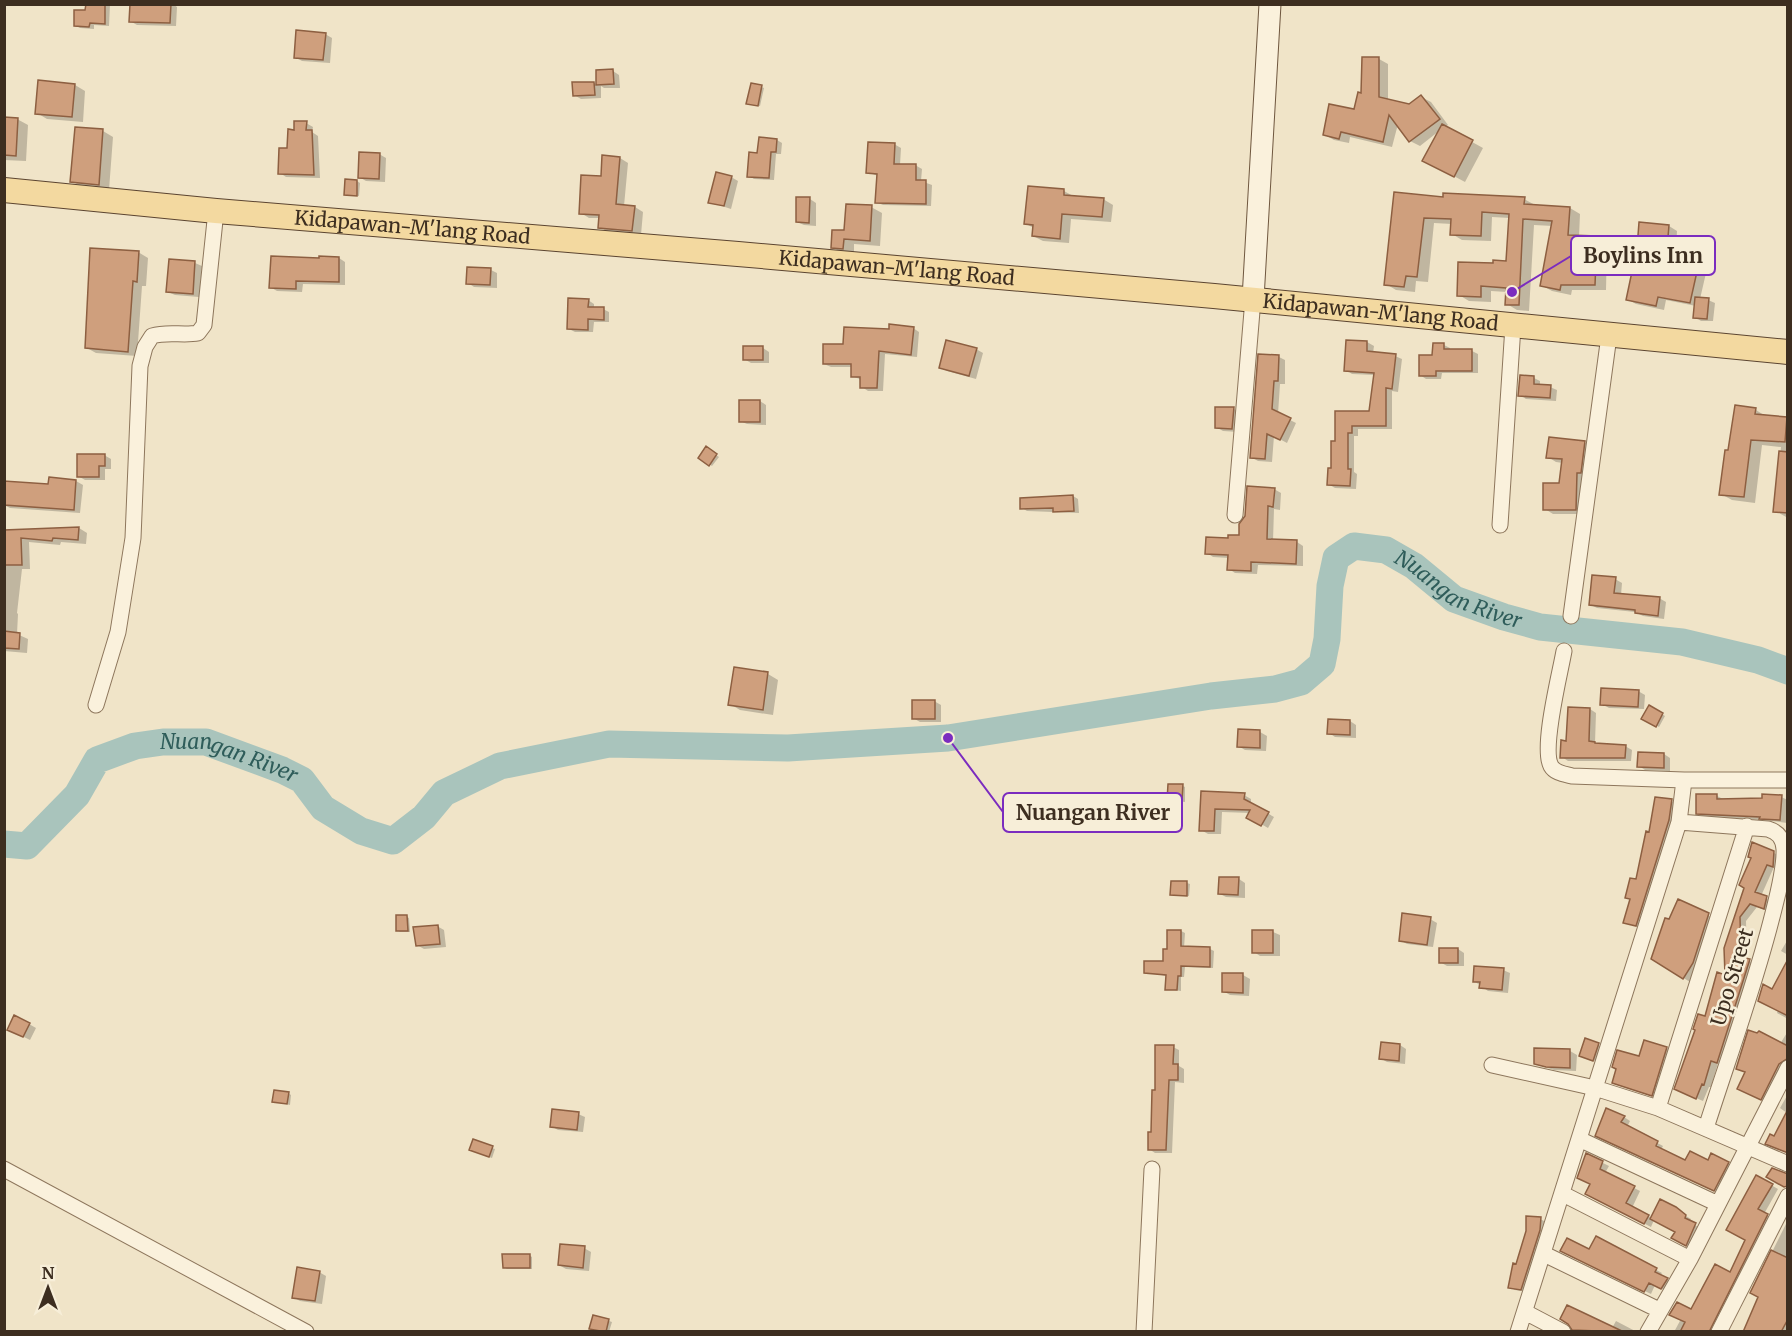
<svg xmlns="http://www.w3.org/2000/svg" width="1792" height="1336" font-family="Merriweather,serif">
<rect width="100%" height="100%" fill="#f0e4c8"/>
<path fill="#0003" d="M87,4h23l-1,22 -15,-1v4l-14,-1 -5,-3 12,-13z
M131,4h42l4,3 -1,19 -39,-1 -7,-4z
M325,34l7,4 -2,25 -28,-2 -7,-4z
M1379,59l9,5v37l21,5 12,-9 10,5 17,23 -3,2 38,21 -18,34 -30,-16 4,-35 -19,15 -10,-5 -12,-17 -6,23 -42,-10 -1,6 -15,-3 -9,-5 30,-24z
M597,71h16l6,4 1,13h-16l-3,-2v12l-20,1 -7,-4 20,-12 4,2z
M40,82l35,3 10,6 -2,31 -36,-3 -10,-6z
M761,87l3,1 -4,18 -9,-2z
M4,119h13l11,6 -2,36 -22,-1z
M306,123l7,4 -1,5 6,4 2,42 -34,-1 -6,-4 15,-42z
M76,129l27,2 10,6 -4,53 -27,-3 -10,-6z
M760,138l17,2 5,3 -1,11h-5l-2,26 -20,-1 -5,-3 9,-22z
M894,144l7,4 -1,17h15l7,4 -1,12 11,4 -1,21 -48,-1 -7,-3 2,-26 -10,-4z
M379,154l7,4 -1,24 -19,-1 -7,-4z
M620,158l8,5 -4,43 11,1 8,5 -2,23 -33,-3 -8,-5 1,-9h-12l-8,-5 21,-35z
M731,177l7,4 -7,28 -21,-7z
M357,181l3,2 -1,13 -13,-2z
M1064,191l9,5 30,3 10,6 -2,17 -40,-3 -2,24 -26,-2 -10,-5 1,-8 -8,-4z
M1396,193l48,5 80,1 11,6 35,3 10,6 -1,23h17l11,6 -1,47h-34l-1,5 -19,-4 -11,-6 12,-59 -19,-1 -5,86 -12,-1 -10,-6v-12l-16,-1v11l-22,-1 -10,-6 36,-31 12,-2 3,-44 -18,-1 -1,24 -29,-1 -10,-6v-10l-18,-1 -6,59 -12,-1 -1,11 -19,-2 -10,-6z
M810,199l6,4v23l-12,-1 -7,-3z
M871,207l11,6 -2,33 -26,-2v10l-11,-1 -11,-6z
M1641,224l28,2 8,5 -2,33 22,5 9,4 -6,26 8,1 7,3 -2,18h-12l-6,-4 1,-11 -30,-6 -2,10 -28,-6 -9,-5 11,-35z
M138,252l10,6 -2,28h-4l-5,70 -41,-3 -9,-5z
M339,258l6,4v23l-42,-1 -1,8 -25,-1 -7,-4 50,-27z
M195,263l7,3 -3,31 -24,-2 -7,-3z
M491,270l6,3v15l-23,-1 -6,-4z
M588,300l6,4v5h9l6,3v10h-15l-1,10h-18l-6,-3z
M913,328l6,4 -2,25 -32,-3 -2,37h-15l-6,-4v-7l-10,-4v-9h-21l-7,-3 66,-33z
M1348,341l19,1 7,4 -1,7 22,3 7,3 -4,33 -6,-1v38h-34v7h-4v36l3,2 -1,15 -21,-1 -7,-4 8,-41v-30h34l5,-38 -23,-1 -6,-4z
M1444,345l6,3v3h22l6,3v19h-36l-1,6h-15l-6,-4z
M763,348l6,4v11h-18l-7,-4z
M976,349l7,4 -7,26 -29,-8 -7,-4z
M1279,357l6,3v24h-5l-2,30 18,9 -9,20 -13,-7 -2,26 -14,-1 -7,-4z
M1534,378l6,3v5l10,1 7,3 -1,11 -30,-2 -6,-4z
M760,401l6,4v20l-19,-1 -7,-3z
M1234,409l6,4 -1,19 -16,-1 -7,-4z
M1756,410l11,7 21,2v99l-13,-7 6,-64 -19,-2 -7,58 -23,-3 -11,-6 8,-42z
M1584,442l9,6 -9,66h-31l-8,-5 15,-25 3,-21 -7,-1 -8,-5z
M706,448l13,9 -7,9 -12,-9z
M104,455l7,4v10h-6v11h-20l-7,-4z
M76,481l7,4 -3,28 -70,-5 -6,-3 1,-23 45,4z
M1274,489l7,4 -1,17 -6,-1 -1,32 24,1 6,4v20l-45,-1 -1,9 -22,-1 -6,-4v-11l-16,-1 -6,-4 23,-13 10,-3z
M1073,496l5,3 1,14 -52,-2 -5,-3z
M79,528l8,5 -1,11 -25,-2 -1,3 -31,-3 1,27h-8l-5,44 1,1 -1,20 11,5 -1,14 -23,-2v-120z
M1615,579l7,4 -1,12 38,3 7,4 -2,17 -21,-3 -8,-4 -38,-4 -6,-3z
M768,674l10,6 -5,35 -33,-5 -10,-6z
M1638,691l7,4 -1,14 -35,-1 -7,-4z
M934,701l7,4v17h-21l-7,-4z
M1650,707l15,9 -6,11 -16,-9z
M1590,709l6,4 -1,30 30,3 7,4 -1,11h-63l-6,-4 5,-15z
M1350,721l6,4v13l-21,-1 -6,-4z
M1260,732l7,4 -1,15 -21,-1 -7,-4z
M1664,754l6,4v13l-25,-1 -6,-4z
M1183,786l2,1v15l-16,-2z
M1202,793l42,2 7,4v5l23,13 -6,11 -19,-11 2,-4 -29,-1 -1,22h-13l-7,-4z
M1717,796l8,4h38l18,-3 7,3 -1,23 -23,-3 -60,-3 -7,-4z
M1671,801l7,3 -35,125 -18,-7 6,-22 -4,-3 10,-16 14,-48z
M1774,853l6,3 -1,13 -5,-2 -13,29 12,5 -3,11 -13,-5 -11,14 1,39 9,4 -32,101 -6,-2 -7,24h-2l-6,14 -21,-9 24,-74 21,-41 19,-89z
M1239,879l6,4v15l-19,-1 -6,-3z
M1187,883l3,1 -1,12 -17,-2z
M1679,901l36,18 -25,63 -37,-23z
M407,917l2,1 1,14h-10l-3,-2z
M1430,919l7,4 -4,24 -26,-3 -7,-4z
M437,926l7,4 2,17 -22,2 -7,-4z
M1169,931h12l4,2 -1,15 26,1 4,2 -1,17 -28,-1 -1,10h-3v14l-14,-2v-13l-21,-4 18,-10 4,-11z
M1254,932h19l7,3v21h-20l-6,-4z
M1788,939v16l-7,-4z
M1458,949l6,4v13h-17l-7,-4z
M1788,962v57l-11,-6 1,-3 -5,-19z
M1503,970l7,3 -2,20 -20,-2 -14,-10z
M1224,974l19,1 7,4 -1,17 -19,-1 -7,-4z
M29,1024l7,4 -6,12 -14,-7z
M1788,1031v33l-21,38 -23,-10 36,-48z
M1400,1045l6,4 -1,15 -18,-2 -7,-4z
M1598,1045l7,3 -5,15 -19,-8z
M1173,1047l6,3v16l5,3v14l-9,-1 -3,71h-17l-6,-4 7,-57z
M1667,1048l6,4 -15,46 -45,-16 27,-24z
M1570,1051l7,4 -1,16 -22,-1 -19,-6z
M288,1093l3,2 -1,10 -16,-4z
M1788,1094v59l-14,-15 13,-25 -7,-5z
M578,1114l7,3 -2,15 -25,-2 -7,-4z
M1624,1117l6,4 -3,6 36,19 -2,4 24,12 43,1 6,4 -14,26 -117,-55z
M492,1148l3,1 -3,9 -18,-7z
M1587,1155l22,11 -4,7 35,18 -8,17 20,10 8,-17 31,18 -2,3 11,6 -9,19 -18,-9 3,-7 -22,-11 -3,7 -58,-30z
M1757,1177l21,12 -14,25 10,5 -57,113h-43l7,-13 11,-8 38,-37 17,-34z
M1540,1219l6,3 -19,70 -12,-2 -5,-3 7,-22z
M1786,1224l2,108h-44l15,-35 -7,-5z
M1596,1238l66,35 -2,3 13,7 -5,9 -13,-7 -4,9 -83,-40 21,-3z
M584,1248l7,4 -2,19 -23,-2 -7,-4z
M529,1255l3,2v12h-25l-3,-2z
M319,1272l7,4 -4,28 -22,-3 -7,-4z
M594,1316l18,6 -3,10 -16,-3z
M1562,1319l50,9 4,-7 21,11h-58z"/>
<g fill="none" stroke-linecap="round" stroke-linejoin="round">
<path stroke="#a9c4bc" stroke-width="27" id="s1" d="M4,844l23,2 50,-51 20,-35 38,-14 28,-4h43l76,28 20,10 21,28 38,23 32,10 31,-24 20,-24 56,-27 109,-22 179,4 160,-10 263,-42 64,-7 26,-7 21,-18 5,-25 3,-53 6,-28 18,-12 32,4 28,16 40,33 50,18 36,10 142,15 76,18 30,11"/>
</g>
<path fill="#cf9f7d" stroke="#8d5f41" stroke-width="1.5" d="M86,4h19v20l-15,-1 -1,4 -15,-1v-16h11z
M130,4h41l-1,19 -41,-1z
M296,30l30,3 -3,27 -29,-2z
M1362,57h17v40l30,7 12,-9 19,24 -31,23 -20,-27 -6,27 -42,-10 -2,7 -16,-4 6,-31 25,5 4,-17 3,1z
M613,69l1,15 -18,1v-15z
M38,80l37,4 -3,33 -37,-3z
M572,82h22l1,13 -22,1z
M751,83l11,2 -4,21 -12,-2z
M4,117l14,1 -2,38 -12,-1z
M294,121h13l-1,9h6l2,45 -36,-1 1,-26h8l1,-19 6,1z
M1442,124l31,16 -19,37 -32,-16z
M75,127l28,2 -4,56 -29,-3z
M759,137l18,2 -1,13h-5l-2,26 -22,-1 2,-25 8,1z
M868,142l27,1 -1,21h22v16h10v24l-51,-1 2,-29 -11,-1z
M359,152l21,1 -1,26 -21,-1z
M602,155l18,2 -4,47 19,2 -3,25 -34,-3 1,-13 -20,-1 2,-39 20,1z
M716,172l16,4 -8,30 -16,-3z
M345,179l12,1v16l-13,-1z
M1028,186l36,3v6l40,3 -2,19 -40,-3 -2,25 -28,-3 1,-11 -9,-1z
M1394,192l49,5v-4l82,4 -1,7 46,3 -2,28 29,1 -2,49h-34l-1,5 -20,-4 12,-65 -29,-2 -4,86h-14l1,-17 -25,-2v11l-24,-1 1,-34 35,1v-3l13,1 3,-47 -27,-2 -1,24 -31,-1 1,-16 -27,-1 -7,59 -11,-1 -2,11 -20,-2z
M796,197h14l-1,26 -13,-1z
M846,204l26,1 -2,36 -26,-2 -1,10 -12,-1 1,-18h12z
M1639,222l30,3 -3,36 32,6 -8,36 -32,-6 -2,9 -30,-6 8,-38h2z
M90,248l49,3 -2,31 -4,-1 -5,71 -43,-4z
M271,256l48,2v-2l20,1v25l-43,-1v8l-27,-1z
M169,259l26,2 -2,33 -27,-2z
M467,267l24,1 -1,17 -24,-1z
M1695,297l14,1 -2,21 -14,-1z
M568,298l21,1 -1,8h16v13l-16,-1v11l-21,-1z
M889,324l25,3 -3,28 -32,-4 -2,37h-17v-11h-9v-13h-28v-20h20l1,-17 45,2z
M946,340l31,8 -8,28 -30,-8z
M1346,340l21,1v10l29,3 -4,35 -6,-1v38h-34v7h-4v36h3l-1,17 -23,-1 1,-17h3v-27h4v-30h34l5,-38 -30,-2z
M1433,343h11v6h28v22h-36v5h-17v-21h13z
M743,346h20v14h-20z
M1258,354l21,1 -1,26h-4l-2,28 19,9 -11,22 -13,-6 -2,25 -15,-1z
M1520,375l14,1v8l17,1 -1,13 -32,-2z
M739,400h21v22h-21z
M1735,405l21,3 -1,6 32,3 -2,25 -34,-2 -7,57 -25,-2 6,-45h3z
M1215,407h19l-2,22 -17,-1z
M1549,437l36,4 -4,32h-4l-1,37h-33v-27h16l3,-24 -16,-1z
M706,446l11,8 -8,12 -11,-8z
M1779,451l9,1v61l-15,-1z
M77,454h28v12h-6v11h-22z
M49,477l27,3 -2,30 -70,-5v-24l44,3z
M1247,486l28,2 -2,19 -5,-1 -1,33 30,1 -1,24 -45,-2v9l-24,-1 1,-15 -23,-1 1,-17 22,1v-3h11v-11l6,-8z
M1073,495l1,16 -21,1v-4l-33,1v-11z
M79,527l-1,13 -25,-2 -1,3 -31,-3 1,27h-18v-35z
M1592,575l24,2 -2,16 46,4 -2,19 -23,-3v-3l-46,-5z
M4,631l16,2 -1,16 -15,-1z
M734,667l34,5 -5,38 -35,-5z
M1601,688l38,2 -1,17 -38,-2z
M912,700h23v19h-23z
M1649,705l14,8 -7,14 -15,-8z
M1568,707l22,1 -1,33 6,1v1l31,2 -1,13h-65l1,-18 5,1z
M1328,719l22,1v15l-23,-1z
M1238,729l22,1v18l-23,-1z
M1638,752l26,1v15l-27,-1z
M1168,784h15l-1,17h-15z
M1201,791l44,2 -1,6 25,13 -8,14 -15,-8 4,-8 -35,-1 -1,22h-15z
M1696,794h21v5l45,-1v-4l20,1 -2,25 -21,-1 1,-2 -64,-3z
M1655,797l17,2 -3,21 -33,106 -13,-3 7,-24 -5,-1 5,-20 6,1 10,-48 3,1z
M1752,842l22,9 -1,16 -6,-2 -12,27 12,4 -3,13 -14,-5 -10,13 1,40 9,2 -33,104 -6,-2 -7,24 -2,-1 -6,15 -22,-10 21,-59 -2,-1 5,-15 7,2 12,-44 8,3 -1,-27 20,-60 -5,-3 12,-27 -3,-1z
M1219,877h20l-1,18 -20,-1z
M1171,881h16v15l-17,-1z
M1678,899l31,14 -16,50 -10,16 -32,-20 14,-41 4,1z
M1402,913l29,4 -4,28 -28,-4z
M396,915h11l1,16h-12z
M438,925l2,19 -24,2 -3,-19z
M1167,930h14v16l29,1v20l-29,-1v10h-3l-1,14h-12l1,-15 -22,-2v-12h19v-12h4z
M1252,930h21v23h-21z
M1439,948h19v15h-19z
M1788,959v57l-30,-15 5,-17 9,5z
M1474,966l30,2 -2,22 -23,-2 1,-6h-7z
M1222,973h21v20l-21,-1z
M14,1015l16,8 -7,14 -16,-7z
M1748,1030l9,3 2,-2 29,15v12l-9,6 -18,36 -24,-11 8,-17 -9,-3z
M1585,1038l14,5 -6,18 -14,-5z
M1644,1040l23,7 -15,49 -40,-13 4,-14 -4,-2 5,-17 22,6z
M1381,1042l19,2 -1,17 -20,-2z
M1155,1045h19l-1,19h5v16h-9l-3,70h-18v-18h3l1,-42h3z
M1534,1048l36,1v19l-24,-1 -12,-3z
M274,1090l15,2 -2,12 -15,-2z
M1606,1108l19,8 -4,6 37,19 -2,5 29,14 5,-9 18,9 3,-7 18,9 -15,29 -119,-55z
M552,1109l27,3 -2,18 -27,-3z
M1788,1109v44l-23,-9 5,-10 4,2z
M473,1139l20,7 -4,11 -20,-7z
M1586,1153l17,8 -3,8 35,17 -9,17 23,12 -5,9 -59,-30 5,-10 -13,-6z
M1772,1168l16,6v12l-4,1 -18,-10z
M1756,1175l17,9 -15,25 10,5 -59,118h-29l5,-10 -16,-7 8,-13 14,7 24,-45 15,8 15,-32 -19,-10z
M1660,1199l16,8 10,8 -1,3 11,5 -10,23 -15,-8 4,-6 -25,-13z
M1526,1216l15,1 -1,13 -19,60 -13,-2 5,-25 3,1 10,-33z
M1596,1236l61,32 -2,4 13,6 -7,11 -12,-6 -5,9 -84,-41 7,-13 22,11z
M560,1244l25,2 -2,22 -25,-3z
M1771,1250l17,8v61l-7,13h-38l15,-35 -8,-4z
M502,1254h28v14h-27z
M297,1267l23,4 -5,30 -23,-3z
M1567,1305l17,8 40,19 -52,-2 -4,-6 -8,-5z
M593,1315l16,4 -3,13 -17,-3z"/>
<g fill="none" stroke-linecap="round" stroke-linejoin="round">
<g stroke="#8d765c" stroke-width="17">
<path id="street" d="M1235,515l18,-216
M1500,525l13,-199
M1571,616l38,-280
M1564,651c-4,23 -23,97 -13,115 4,7 13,8 21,10l112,4h104
M96,705l22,-73 15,-94 7,-172 5,-19 7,-11c16,-5 31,0 46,-3l6,-8 12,-114
M1679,822l89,7c10,3 15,9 16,20 1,21 -8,52 -13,72 -18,70 -43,138 -65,207
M1492,1065l103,23 63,20 130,56
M1658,1108l89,-282
M1579,1139l139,65
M4,1169l302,163
M1563,1194l127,65
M1544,1254l115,56
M1525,1312l38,20
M1144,1332l8,-163
M1518,1332l161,-510 5,-42
M1648,1332l42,-73 98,-191
M1719,1332l69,-136"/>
</g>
<g stroke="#6f573f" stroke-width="23">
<path id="secondary" d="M1253,299l17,-295"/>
</g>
<g stroke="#5b4430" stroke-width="26">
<g id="primary">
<path id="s2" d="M4,190l212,21 522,43 476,42 574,56"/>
</g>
</g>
<use href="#street" stroke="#faf1dc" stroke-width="15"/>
<use href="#secondary" stroke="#faf1dc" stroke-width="21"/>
<use href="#primary" stroke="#f3d9a0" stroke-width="24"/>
</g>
<g text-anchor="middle" stroke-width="5" stroke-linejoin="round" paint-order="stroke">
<g font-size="20" fill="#3d2e20" stroke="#f7eed8">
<text dy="7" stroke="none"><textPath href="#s2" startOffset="410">Kidapawan-M'lang Road</textPath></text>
<text dy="7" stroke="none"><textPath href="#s2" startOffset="896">Kidapawan-M'lang Road</textPath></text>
<text dy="7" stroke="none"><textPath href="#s2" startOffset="1382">Kidapawan-M'lang Road</textPath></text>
<text transform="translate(1732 977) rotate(-73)" y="7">Upo Street</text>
</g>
<g font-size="21" font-style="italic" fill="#2f5d5a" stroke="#f7eed8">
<text dy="7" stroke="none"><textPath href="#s1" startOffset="1676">Nuangan River</textPath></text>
<text dy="7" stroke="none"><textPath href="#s1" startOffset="272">Nuangan River</textPath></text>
</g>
</g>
<path fill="none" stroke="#7b2cbf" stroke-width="2" d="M1512 292L1571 256M948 738L1003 812"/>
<g fill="#7b2cbf" stroke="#f7eed8" stroke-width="2">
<circle cx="1512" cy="292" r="6"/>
<circle cx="948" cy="738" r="6"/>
</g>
<g fill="#f7eed8" stroke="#7b2cbf" stroke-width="2">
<rect x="1571" y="236" width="144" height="39" rx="6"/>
<rect x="1003" y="793" width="179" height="39" rx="6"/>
</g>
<g font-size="21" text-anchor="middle" font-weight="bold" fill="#3d2e20">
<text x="1643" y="263">Boylins Inn</text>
<text x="1093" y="820">Nuangan River</text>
</g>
<rect width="1792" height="1336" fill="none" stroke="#3d2e20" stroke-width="12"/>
<g transform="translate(48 1288)" stroke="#f7eed8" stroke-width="4.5" paint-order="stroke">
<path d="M0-4.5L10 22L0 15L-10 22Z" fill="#3d2e20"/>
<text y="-9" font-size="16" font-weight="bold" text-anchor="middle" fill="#3d2e20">N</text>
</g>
</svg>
